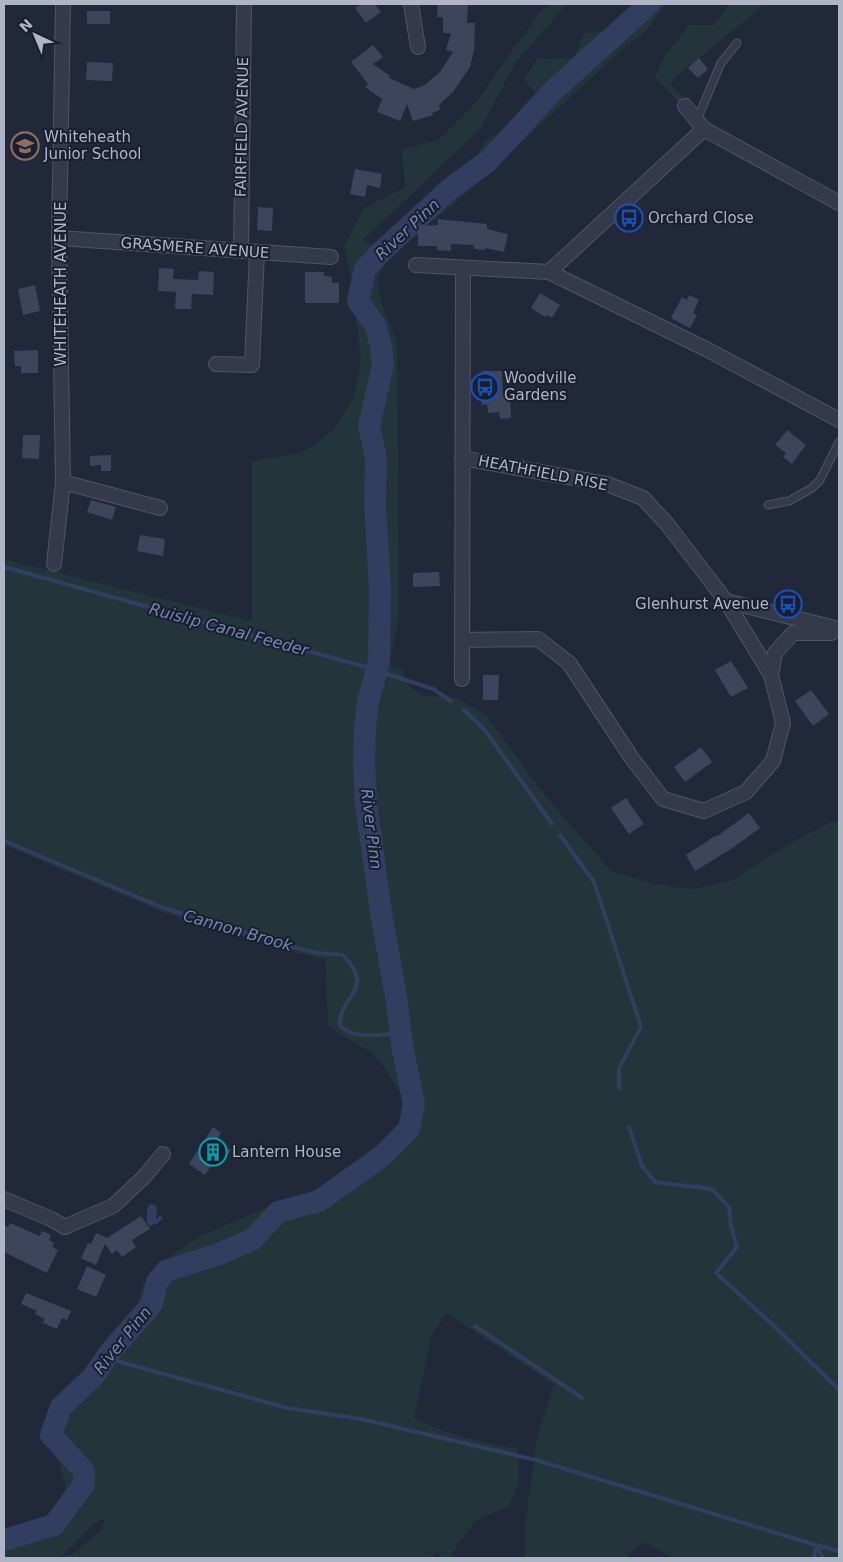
<svg xmlns="http://www.w3.org/2000/svg" width="843" height="1562" font-family="'DejaVu Sans',sans-serif">
<rect width="100%" height="100%" fill="#20283a"/>
<path fill="#22353b" fill-rule="evenodd" d="M550,4h17l-51,58 -35,66 -118,112 11,6 68,-66 35,-25 8,-14 29,-19 24,-25 -14,-18 13,-20 37,-1 10,-25 24,-2 27,-27h31l-19,26 -21,16 -175,161 -41,30 -24,24 -9,18 5,26 15,37 2,276 -10,46 13,5 7,17 14,10 32,1 32,19 56,77 68,78 43,13 37,5 40,-8 53,-34 46,-25 9,-1v737h-166l-29,-16 -19,16h-100v-33l12,-88 17,-52 -107,-72 -15,21 -18,84c32,17 68,24 104,31l1,33 -10,24 -35,16 -25,36h-7l-5,-6 -8,6h-425v-26l16,-8 21,-4 15,-14 10,-16 -7,-28 -17,-30 11,-29 33,-35 22,-30 28,-28 7,-26 16,-20 41,-28 80,-34 52,-17 37,-33 19,-10 13,-15 1,-31 -20,-32 -10,-11 -44,-26 -3,-68 -17,-3 -141,-42 -163,-69v-286l248,62v-160l49,-8 32,-22 21,-34 7,-37 -10,-84 -7,-30 19,-37 42,-22 -3,-38 37,-9 35,-35 67,-95zM105,1518l-5,13 -27,23 -11,3 2,-3 32,-32z
M729,4h36l-89,73 -5,8 16,14 -7,5 -25,-27 9,-20 25,-32h25z"/>
<path fill="#323e60" d="M150,1204l5,1 2,3 -1,10 1,1 3,-4 3,3 -5,5 -8,3 -3,-3c0,-7 -1,-14 3,-19z"/>
<g fill="none" stroke-linecap="round" stroke-linejoin="round">
<path stroke="#323e60" stroke-width="4" d="M4,567l362,100 67,22 18,12
M464,710l20,19 68,95
M560,835l34,47 47,145 -22,41v20
M4,841l157,66 126,39 31,7 25,2c34,36 -4,39 -3,71 16,14 40,9 60,7
M629,1127l13,39 13,16 57,7 17,18 2,19 6,21 -21,26 57,52 66,65
M475,1326l107,72
M106,1358l181,50 74,11 175,41 280,85 7,13
M814,1558l2,-13 23,6"/>
<path stroke="#323e60" stroke-width="22" d="M4,1540l50,-15 30,-41v-13l-33,-36 10,-28 32,-30 17,-25 42,-48 5,-22 9,-11 53,-17 33,-14 26,-28 41,-11 63,-45 27,-27 5,-25 -12,-59 -5,-43 -15,-83 -16,-116 -2,-41 1,-33 3,-27 11,-41 1,-73 -5,-81 1,-49 -7,-32 14,-61 -2,-19 -6,-21 -17,-24 7,-32 16,-17 69,-63 37,-27 68,-73 94,-85"/>
</g>
<path fill="#3c455b" d="M362,4h13l6,8 -15,11 -11,-15z
M438,4h30l-1,19h8l-1,23h1l-5,21 -17,25 -14,13 1,5 -8,3 1,2 -20,6 -6,-17 -7,17 -23,-9 5,-13 -17,-12 3,-3 -17,-22 22,-17 10,12 -10,7 17,12 -1,2 25,11 11,-4 15,-13 13,-20 -7,-2 5,-17h-8v-16h-6z
M87,11h23v13h-23z
M699,58l9,11 -10,9 -10,-10z
M87,62l26,1 -1,18 -26,-1z
M355,169l27,5 -2,14 -13,-3 -2,12 -15,-3z
M258,207l15,1 -1,23 -15,-1z
M438,219l49,5v5l21,5 -4,18 -19,-4v2l-11,-1v-4l-23,-1v7l-14,-1v-4h-19v-20l20,-1z
M159,268l15,1 -1,10 25,1 1,-9 15,1 -1,23 -21,-1 -1,15h-16l1,-17 -18,-1z
M305,272h19v4l8,1v6h7v20h-34z
M35,285l5,26 -17,4 -5,-26z
M540,293l20,12 -8,13 -5,-3 -2,2 -14,-9z
M689,295l10,5 -6,13 4,2 -7,13 -19,-10 11,-21 5,3z
M38,350v23h-17v-7h-6l-1,-15z
M482,371h20l1,24h7l1,23 -11,1 -1,-7 -11,1 -1,-9 -5,1z
M787,430l19,15 -14,19 -9,-7 3,-4 -11,-8z
M23,435h17l-1,24 -17,-1z
M111,455v16h-10v-6l-11,1v-10z
M91,500l25,7 -4,13 -25,-8z
M140,535l25,4 -2,17 -26,-5z
M439,572l1,14 -27,1v-14z
M731,661l17,27 -17,9 -16,-27z
M483,675h16l-1,25h-15z
M811,690l18,24 -16,12 -18,-25z
M701,747l11,15 -27,20 -11,-15z
M626,798l18,26 -15,10 -18,-26z
M749,813l11,15 -29,21 -36,22 -9,-16 29,-19 1,1z
M213,1127l8,6 -5,8 15,9 -6,9 -7,-4 -13,20 -16,-11z
M141,1216l9,13 -18,11 4,7 -14,10 -5,-7 -5,4 -7,-10 -9,21 -15,-7 7,-15 3,1 5,-11 11,5z
M10,1223l30,13 2,-5 9,4 -2,5 5,3 -2,4 6,3 -11,23 -43,-21v-27l4,2z
M87,1266l19,9 -10,22 -19,-8z
M26,1293l45,18 -4,9 -5,-2 -5,11 -14,-6 2,-4 -10,-5 2,-3 -16,-7z"/>
<g fill="none" stroke-linecap="round" stroke-linejoin="round">
<g stroke="#4f5565" stroke-width="9">
<path id="service" d="M697,120l24,-57 16,-20
M768,505l21,-4 23,-13 8,-8 19,-38"/>
</g>
<g stroke="#4f5565" stroke-width="16">
<path id="minor" d="M411,4l7,43
M685,106l19,23 135,74
M59,238l272,19
M241,251l3,-247
M416,265l133,7 155,-143
M549,272l159,78 131,70
M216,364l36,1 5,-113
M462,458l145,26 36,14 24,26 59,77 113,28
M63,482l97,26
M54,564l9,-82 -4,-244 4,-234
M462,640l76,-1 31,24 62,94 32,42 41,12 42,-19 27,-31 10,-38 -12,-48 -45,-74
M771,675l4,-22 18,-20h38
M462,679l1,-411
M4,1199l47,20 14,8 4,-2 44,-19 31,-29 19,-23"/>
</g>
<use href="#service" stroke="#343a4b" stroke-width="7"/>
<use href="#minor" stroke="#343a4b" stroke-width="14"/>
</g>
<defs>
<g id="school-ring" transform="scale(1.4375)"><circle r="9.5" fill="#191f2f" stroke="#8d6e63" stroke-width="1.5"/><path d="M0-5L7-2L0 1L-7-2ZM-4 1L0 2.5L4 1V4Q0 6-4 4Z" fill="#8d6e63"/></g>
<g id="bus-ring" transform="scale(1.4375)"><circle r="9.5" fill="#191f2f" stroke="#1a4fb4" stroke-width="1.5"/><path d="M-5-6H5V4H4V6H2V4H-2V6H-4V4H-5ZM-3.5-4V0h7V-4ZM-3.5 1.2v1.5H-2V1.2ZM2 1.2v1.5H3.5V1.2Z" fill="#1a4fb4"/></g>
<g id="building-ring" transform="scale(1.4375)"><circle r="9.5" fill="#191f2f" stroke="#0f9aa8" stroke-width="1.5"/><path d="M-4-6H4V6H1V3H-1V6H-4ZM-2.5-4.3h1.7v1.8h-1.7ZM.8-4.3h1.7v1.8H.8ZM-2.5-1h1.7V.8h-1.7ZM.8-1h1.7V.8H.8Z" fill="#0f9aa8"/></g>
</defs>
<g fill-rule="evenodd">
<use href="#school-ring" x="25" y="146"/>
<use href="#bus-ring" x="629" y="218"/>
<use href="#bus-ring" x="485" y="387"/>
<use href="#bus-ring" x="788" y="604"/>
<use href="#building-ring" x="213" y="1152"/>
</g>
<g text-anchor="middle" stroke-width="4" stroke-linejoin="round" paint-order="stroke">
<g font-size="15" fill="#afb5c7" stroke="#191f2f">
<text transform="translate(242 127) rotate(-89)" y="5">FAIRFIELD AVENUE</text>
<text transform="translate(195 248) rotate(4)" y="5">GRASMERE AVENUE</text>
<text transform="translate(61 284) rotate(-90)" y="5">WHITEHEATH AVENUE</text>
<text transform="translate(543 473) rotate(11)" y="5">HEATHFIELD RISE</text>
</g>
<g font-size="15" fill="#afb5c7" stroke="#191f2f" text-anchor="start">
<text x="44" y="142">Whiteheath<tspan x="44" dy="17">Junior School</tspan></text>
<text x="648" y="223">Orchard Close</text>
<text x="504" y="383">Woodville<tspan x="504" dy="17">Gardens</tspan></text>
<text x="769" y="609" text-anchor="end">Glenhurst Avenue</text>
<text x="232" y="1157">Lantern House</text>
</g>
<g font-size="16" font-style="italic" fill="#7586b1" stroke="#191f2f">
<text transform="translate(407 229) rotate(-43)" y="6">River Pinn</text>
<text transform="translate(229 629) rotate(15)" y="6">Ruislip Canal Feeder</text>
<text transform="translate(372 829) rotate(83)" y="6">River Pinn</text>
<text transform="translate(238 930) rotate(16)" y="6">Cannon Brook</text>
<text transform="translate(122 1340) rotate(-51)" y="6">River Pinn</text>
</g>
</g>
<rect width="843" height="1562" fill="none" stroke="#afb5c7" stroke-width="10"/>
<g transform="translate(35 35) rotate(316)" stroke="#191f2f" stroke-width="4" paint-order="stroke">
<path d="M0-4L9 19L0 12L-9 19Z" fill="#afb5c7"/>
<text y="-8" font-size="14" font-weight="bold" text-anchor="middle" fill="#afb5c7">N</text>
</g>
</svg>
